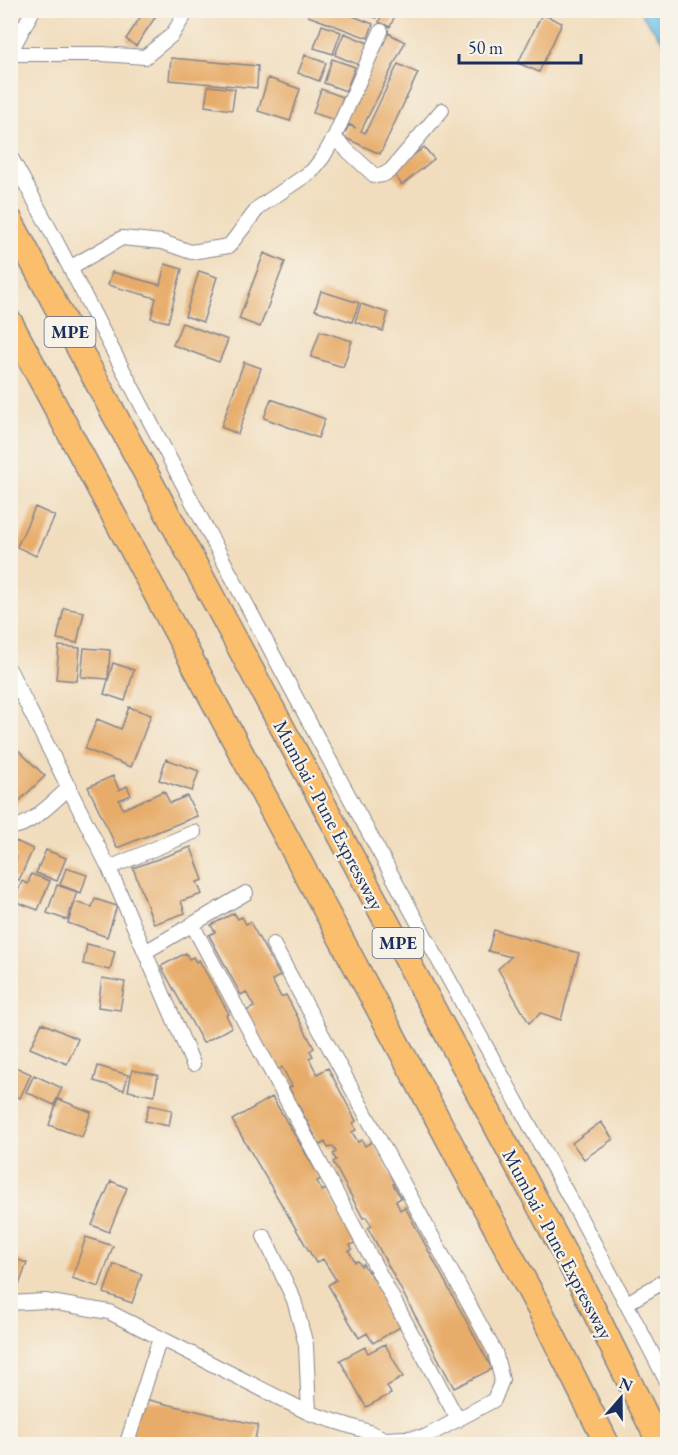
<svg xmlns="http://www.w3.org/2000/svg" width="678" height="1455" font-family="'EB Garamond',serif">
<rect width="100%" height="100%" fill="#f7f3e8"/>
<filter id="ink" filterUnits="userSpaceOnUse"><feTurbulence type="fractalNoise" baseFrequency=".0167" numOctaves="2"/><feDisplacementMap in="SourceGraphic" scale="12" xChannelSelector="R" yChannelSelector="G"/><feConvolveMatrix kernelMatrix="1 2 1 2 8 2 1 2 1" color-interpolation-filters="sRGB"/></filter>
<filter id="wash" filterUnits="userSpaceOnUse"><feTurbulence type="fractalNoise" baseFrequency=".008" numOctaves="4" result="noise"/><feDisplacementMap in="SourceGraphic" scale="24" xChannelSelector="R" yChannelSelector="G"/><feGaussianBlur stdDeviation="1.35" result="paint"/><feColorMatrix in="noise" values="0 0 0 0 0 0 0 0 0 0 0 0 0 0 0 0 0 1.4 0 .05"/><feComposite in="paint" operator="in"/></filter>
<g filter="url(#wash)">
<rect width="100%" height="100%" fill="#f1ddbd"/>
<path fill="#6ec1ea" stroke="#4478a4" stroke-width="1.5" d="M640,11h27v35l-24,-30z"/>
<g id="blocks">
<path fill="#e7ac69" d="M145,10h15l-24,36 -10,-7z
M310,10h28l35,14 -5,14 -60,-22z
M357,10h22l-3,8z
M383,10h14l-7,17 -11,-5z
M542,14l20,9 -23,49 -21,-9z
M322,25l19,7 -8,22 -19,-6z
M344,33l24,10 -9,22 -24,-10z
M388,33l17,9 -44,89 4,2 33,-69 20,9 -38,81 -37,-17 6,-12 7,3 -12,-6z
M305,55l21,8 -7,18 -21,-8z
M171,58l87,8 -1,22 -88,-8z
M332,59l23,8 -9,24 -22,-8z
M268,78l32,11 -10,32 -32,-10z
M208,86l27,3 -3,21 -27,-4z
M321,89l22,8 -8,23 -22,-7z
M424,147l10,12 -32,26 -10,-13z
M264,253l21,9 -25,65 -21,-8z
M165,264l17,5 -14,53 -17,-4 5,-20 -48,-13 4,-13 48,13z
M199,271l18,6 -14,45 -18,-6z
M321,291l38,12 -7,19 -37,-12z
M361,304l27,9 -5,18 -28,-9z
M182,323l46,17 -9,22 -46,-17z
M320,331l32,10 -9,26 -32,-10z
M244,362l17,6 -23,66 -17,-7z
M271,399l54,20 -7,19 -54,-20z
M35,507l20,9 -19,40 -19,-9z
M64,608l20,4 -7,31 -20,-4z
M59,646l21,2 -3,33 -21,-2z
M84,648l26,2 -2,29 -27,-2z
M113,663l21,7 -9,31 -21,-7z
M129,707l22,8 -20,52 -46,-18 12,-30 24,10z
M13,745l32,31 -35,34v-63z
M166,759l33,12 -7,20 -33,-11z
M113,776l6,14 8,-4 4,9 -12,5 4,9 41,-18 6,12 17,-7 10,20 -80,32 -29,-61z
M16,841l17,8 -14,31 -5,-2 -4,8v-27l5,3 2,-5 -7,-5z
M191,847l12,33 -6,2 5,12 -21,7 4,12 -31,11 -21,-56z
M46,850l20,8 -9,23 -21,-8z
M66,868l21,7 -6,18 -21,-8z
M31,874l19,7 -12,29 -24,-9 8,-20 6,3z
M57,885l20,7 -10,28 -20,-7z
M95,899l22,7 -10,31 -39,-14 7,-21 17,5z
M234,913l4,6 4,-2 4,7 4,-2 30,54 -8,4 9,17 5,-2 28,53 -4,3 3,5 -4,2 8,16 11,-6 28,53 -3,2 3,7 -4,2 6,10 4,-2 3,6 8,-5 22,42 -2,1 8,14 -5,3 4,9 5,-3 87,162 -38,19 -86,-160 4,-2 -6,-9 -3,1 -30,-56 3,-2 -3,-6 3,-2 -3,-6 -5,2 -3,-6 -5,3 -31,-57 3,-2 -10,-19 -6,4 -32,-59 10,-5 -8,-15 -5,3 -32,-60 6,-3 -4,-7z
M494,930l85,23 -18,67 -20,-7 -12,10 -31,-54 13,-12 -23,-6z
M87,944l28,7 -5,19 -27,-6z
M186,953l3,6 4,-2 3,5 3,-2 30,54 -3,1 6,12 -29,16 -42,-77z
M102,978l23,4 -5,28 -22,-3z
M42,1023l36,16 -11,25 -37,-16z
M11,1065l20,9 -11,24 -10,-4z
M98,1066l30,9 -4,15 -30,-9z
M132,1070l26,5 -4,21 -26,-5z
M34,1075l28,13 -8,17 -28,-13z
M272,1097l49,82 -4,2 5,10 4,-2 31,53 -7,3 2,4 -3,2 6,11 3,-1 3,5 2,-2 5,8 1,-1 33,55 -29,17 -6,-10 -8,5 -31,-53 8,-5 -13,-21 -7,4 -84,-143z
M58,1099l33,13 -9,25 -33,-12z
M149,1105l23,5 -3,16 -24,-5z
M601,1122l12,17 -29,20 -12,-16z
M111,1181l16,7 -18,44 -17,-7z
M86,1237l27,9 -14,41 -27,-9z
M10,1257l17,6 -12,33 -5,-1z
M114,1264l28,10 -10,29 -28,-10z
M385,1344l18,33 -16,9 4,8 -25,13 -26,-47 25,-13 3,6z
M140,1398l118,27 -4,19h-125z"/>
</g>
</g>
<g filter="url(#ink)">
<use href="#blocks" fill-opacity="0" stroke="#86868e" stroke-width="1.5"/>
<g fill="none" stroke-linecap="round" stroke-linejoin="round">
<g stroke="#86868e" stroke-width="16">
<path id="minor" d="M10,53l23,-43
M10,54h92l43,3 27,-22 16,-25
M334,138l47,-107
M10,156c39,69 74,140 111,210 90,172 180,343 273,513 91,168 187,334 274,505
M71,267l51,-29 40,4 29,10 38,-6 30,-39 53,-36 11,-14 11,-19 41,38 8,-1 8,-5 51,-60
M10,671l99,197 84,196
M10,827c18,2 47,-29 60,-40
M109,868l85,-36
M192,924l266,496
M145,952l101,-59
M264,1236l30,64 12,45 3,68
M10,1303l35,-2 64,11 200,101 60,19 16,7 40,-2 69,-37 8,-20 -7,-28 -222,-408
M627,1303l41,-24
M127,1443l33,-105"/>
</g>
<g stroke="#86868e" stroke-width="27">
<path id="motorway" d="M10,220l572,1066 78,158
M10,322l529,986 68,136"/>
</g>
<use href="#minor" stroke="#fff" stroke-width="14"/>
<use href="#motorway" stroke="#fabe6d" stroke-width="24"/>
</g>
</g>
<g text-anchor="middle" stroke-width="4.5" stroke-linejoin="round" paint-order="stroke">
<g fill="#f7f3e8" stroke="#5d6a87" stroke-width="1.5">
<rect x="44.5" y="317" width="51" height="30" rx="4.5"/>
<rect x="372.5" y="928" width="51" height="30" rx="4.5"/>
</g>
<g font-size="18" font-weight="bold" fill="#1b2f5e">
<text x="70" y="338">MPE</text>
<text x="398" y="949">MPE</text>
</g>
<g font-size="20" fill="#1b2f5e" stroke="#f7f3e8">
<text transform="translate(329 815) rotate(62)" y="7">Mumbai - Pune Expressway</text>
<text transform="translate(558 1244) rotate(62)" y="7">Mumbai - Pune Expressway</text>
</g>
</g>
<rect width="678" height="1455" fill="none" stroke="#f7f3e8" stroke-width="36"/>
<g transform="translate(621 1398) rotate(20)" stroke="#f7f3e8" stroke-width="4.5" paint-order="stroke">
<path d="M0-4.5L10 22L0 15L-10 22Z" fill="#1b2f5e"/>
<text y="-9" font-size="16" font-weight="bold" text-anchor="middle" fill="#1b2f5e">N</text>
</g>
<path d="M459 54v9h122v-9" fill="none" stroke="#1b2f5e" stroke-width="3"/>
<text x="468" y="54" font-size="18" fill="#1b2f5e" stroke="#f7f3e8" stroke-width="4.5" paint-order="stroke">50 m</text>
</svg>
